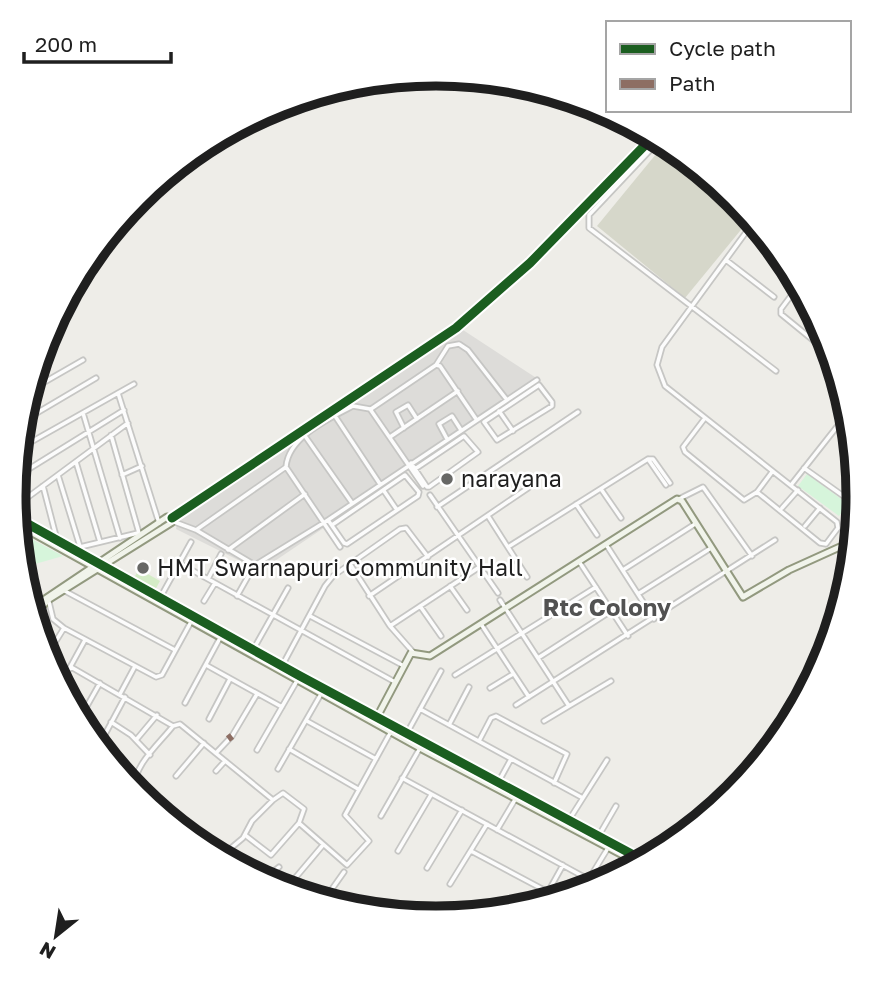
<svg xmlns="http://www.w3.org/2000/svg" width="872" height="992" font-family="'Golos Text',sans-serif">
<rect width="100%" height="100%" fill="#eeede8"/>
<path fill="#dddcd9" d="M460,328l81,53 -281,190 -84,-42 2,-9z"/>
<path fill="#d6d7ca" d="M661,148l74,50 14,22 -64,78 -88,-72z"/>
<path fill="#d4ecc6" d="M139,569l21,12 -5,9 -21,-12z"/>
<path fill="#d6f5db" d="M807,474l41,30 -9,12 -41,-30z
M30,538l33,18 -35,10 -3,-15z"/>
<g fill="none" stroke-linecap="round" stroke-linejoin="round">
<g stroke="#c6c6c4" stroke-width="7">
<path id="street" d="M655,145l-66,70v13l187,143
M752,224l-90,123 -5,18 8,21 172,136 1,6 -12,16 -6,-1 -63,-51 15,-20
M726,260l48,37
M796,289l-15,20v5l49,40
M436,365l12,-19 11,-2 9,6 39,50
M539,385l13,17v4l-55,34 -13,-18z
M36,387l47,-27
M118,393l41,130
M371,409l65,-44 4,1 36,53
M499,411l14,20
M83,413l37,125
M335,416l45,68
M30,417l66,-39
M705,418l-22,29 2,5 59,48 13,-8
M404,428l-8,-16 12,-7 9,14
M111,435l28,98
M305,436l47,67
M390,437l68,-46
M447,439l-8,-15 13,-8 9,14
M24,446l110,-62
M648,459l18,26
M76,462l24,80
M411,463l16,24h2l49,-35 -14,-16 -49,33
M20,466l4,6 100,-62
M286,467l54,80
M804,468l52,37
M58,475l24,78
M122,475l20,-9
M791,485l52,-66
M43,486l14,54
M601,489l20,29
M384,491l13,19
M430,495l68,98
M679,499l24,-12 49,69
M576,504l21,31
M16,506l112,-83
M437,507l141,-95
M782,508l16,-18
M488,516l39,61
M328,520l16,23 3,1 71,-48 1,-4 -14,-17 -73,50
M172,521l24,9 59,35 70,-43 212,-142
M805,526l15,-18
M196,530l90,-63c2,-30 44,-49 67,-61l17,3 53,77
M607,546l47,73
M80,547l58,-14
M508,547l140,-88h5l17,24
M228,550l77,-56
M179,563l216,119
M580,563l48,73
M350,564l40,62 23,26
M623,570l72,-46
M208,579l13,-25
M450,586l17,24
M63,590l112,60
M638,594l73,-46
M237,596l13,-23
M369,596l159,-108
M160,598l31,-56
M500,600l69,106 42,-25
M204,601l11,-18
M49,602l4,17 11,9 92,49 6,-2 30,-55
M420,606l21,30
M310,616l94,50
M481,624l48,73
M390,626l88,-58
M253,650l35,-62
M46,657l18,-29
M538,658l73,-47
M206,665l76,42
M282,666l43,-80 8,-10 67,-47 6,-1 22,29
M71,667l102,59 7,-2 93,76 10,-7 21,16 -5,14 48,42 22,-24 -24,-26 49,-89
M455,675l141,-88
M62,682l23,-42
M490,688l23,-14
M120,694l14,-26
M185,703l35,-65
M516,705l259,-165
M420,709l161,88
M83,713l17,-30
M209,719l21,-40
M307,721l69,38
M544,721l25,-15
M111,722l20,13 19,20
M449,725l20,-38
M407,733l34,-62
M102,740l23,-43
M136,740l21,-25
M479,741l12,-23 5,-2 71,38 -13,29
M289,749l69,40
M257,750l41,-71
M216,753l16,-17 25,-42
M278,769l43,-75
M216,771l9,-10
M176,776l28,-33
M402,778l197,107
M499,781l12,-22
M135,790c-4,-23 25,-47 38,-64
M381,816l39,-68
M569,820l38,-60
M497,830l19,-32
M245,835l26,20 28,-32
M598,837l18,-31
M398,851l33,-56
M471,851l77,41 15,-27
M225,853l18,-15 9,-17 21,-21
M427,868l35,-58
M296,877l27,-32
M264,879l15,-12
M589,879l19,-31
M450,884l37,-60
M327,896l17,-24"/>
</g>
<g stroke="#92997f" stroke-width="9">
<path id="secondary" d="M172,518l284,-190 74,-65 119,-122
M19,519l281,157 339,182
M20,526l400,222 214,113
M36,605l131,-88 5,1 -1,5 -123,77 -11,12
M376,719l35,-66 19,3 247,-157 5,2 61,96 46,-27 53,-24 8,-7"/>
</g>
<use href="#street" stroke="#fcfcfc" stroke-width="3.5"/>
<use href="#secondary" stroke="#f1f4eb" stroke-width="5"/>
<path stroke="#8d6e63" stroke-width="7" stroke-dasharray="14 7" stroke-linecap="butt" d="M228,739l4,-3"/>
<g stroke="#fff" stroke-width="13">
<path id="cycleway" d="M172,518l284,-190 74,-65 119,-122
M19,519l281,157 339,182"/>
</g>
<use href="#cycleway" stroke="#1b5e20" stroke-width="9"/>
</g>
<g fill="#676765" stroke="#fff" stroke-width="2.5">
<circle cx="447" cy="479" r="7"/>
<circle cx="143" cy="568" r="7"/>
</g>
<g text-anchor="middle" stroke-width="5" stroke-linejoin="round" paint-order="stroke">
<g font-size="23" fill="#1f1f1f" stroke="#fff" text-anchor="start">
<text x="461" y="487">narayana</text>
<text x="157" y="576">HMT Swarnapuri Community Hall</text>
</g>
<g font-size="24" font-weight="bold" fill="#525252" stroke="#fff">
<text x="607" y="616">Rtc Colony</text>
</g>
</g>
<path d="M0 0H872V992H0ZM26 496a410 410 0 1 1 820 0a410 410 0 1 1-820 0Z" fill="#fff" fill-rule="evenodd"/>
<path fill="none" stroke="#1f1f1f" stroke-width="9" d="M26 496a410 410 0 1 1 820 0a410 410 0 1 1-820 0Z"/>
<rect x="606" y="21" width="245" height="91" fill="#ffffff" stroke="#a5a5a5" stroke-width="2"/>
<rect x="620" y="44" width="35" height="10" fill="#1b5e20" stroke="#a5a5a5" stroke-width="2"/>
<text x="669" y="56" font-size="21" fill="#1f1f1f">Cycle path</text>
<rect x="620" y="79" width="35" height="10" fill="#8d6e63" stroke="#a5a5a5" stroke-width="2"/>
<text x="669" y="91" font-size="21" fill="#1f1f1f">Path</text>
<g transform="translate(56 936) rotate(210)" stroke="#ffffff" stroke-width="5" paint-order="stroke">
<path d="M0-5L12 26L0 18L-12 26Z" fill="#1f1f1f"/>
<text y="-10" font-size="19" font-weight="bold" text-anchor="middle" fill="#1f1f1f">N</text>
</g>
<path d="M24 52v10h147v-10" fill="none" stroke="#1f1f1f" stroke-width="3.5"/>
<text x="35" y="52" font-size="21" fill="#1f1f1f" stroke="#ffffff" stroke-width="5" paint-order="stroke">200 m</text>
</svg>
